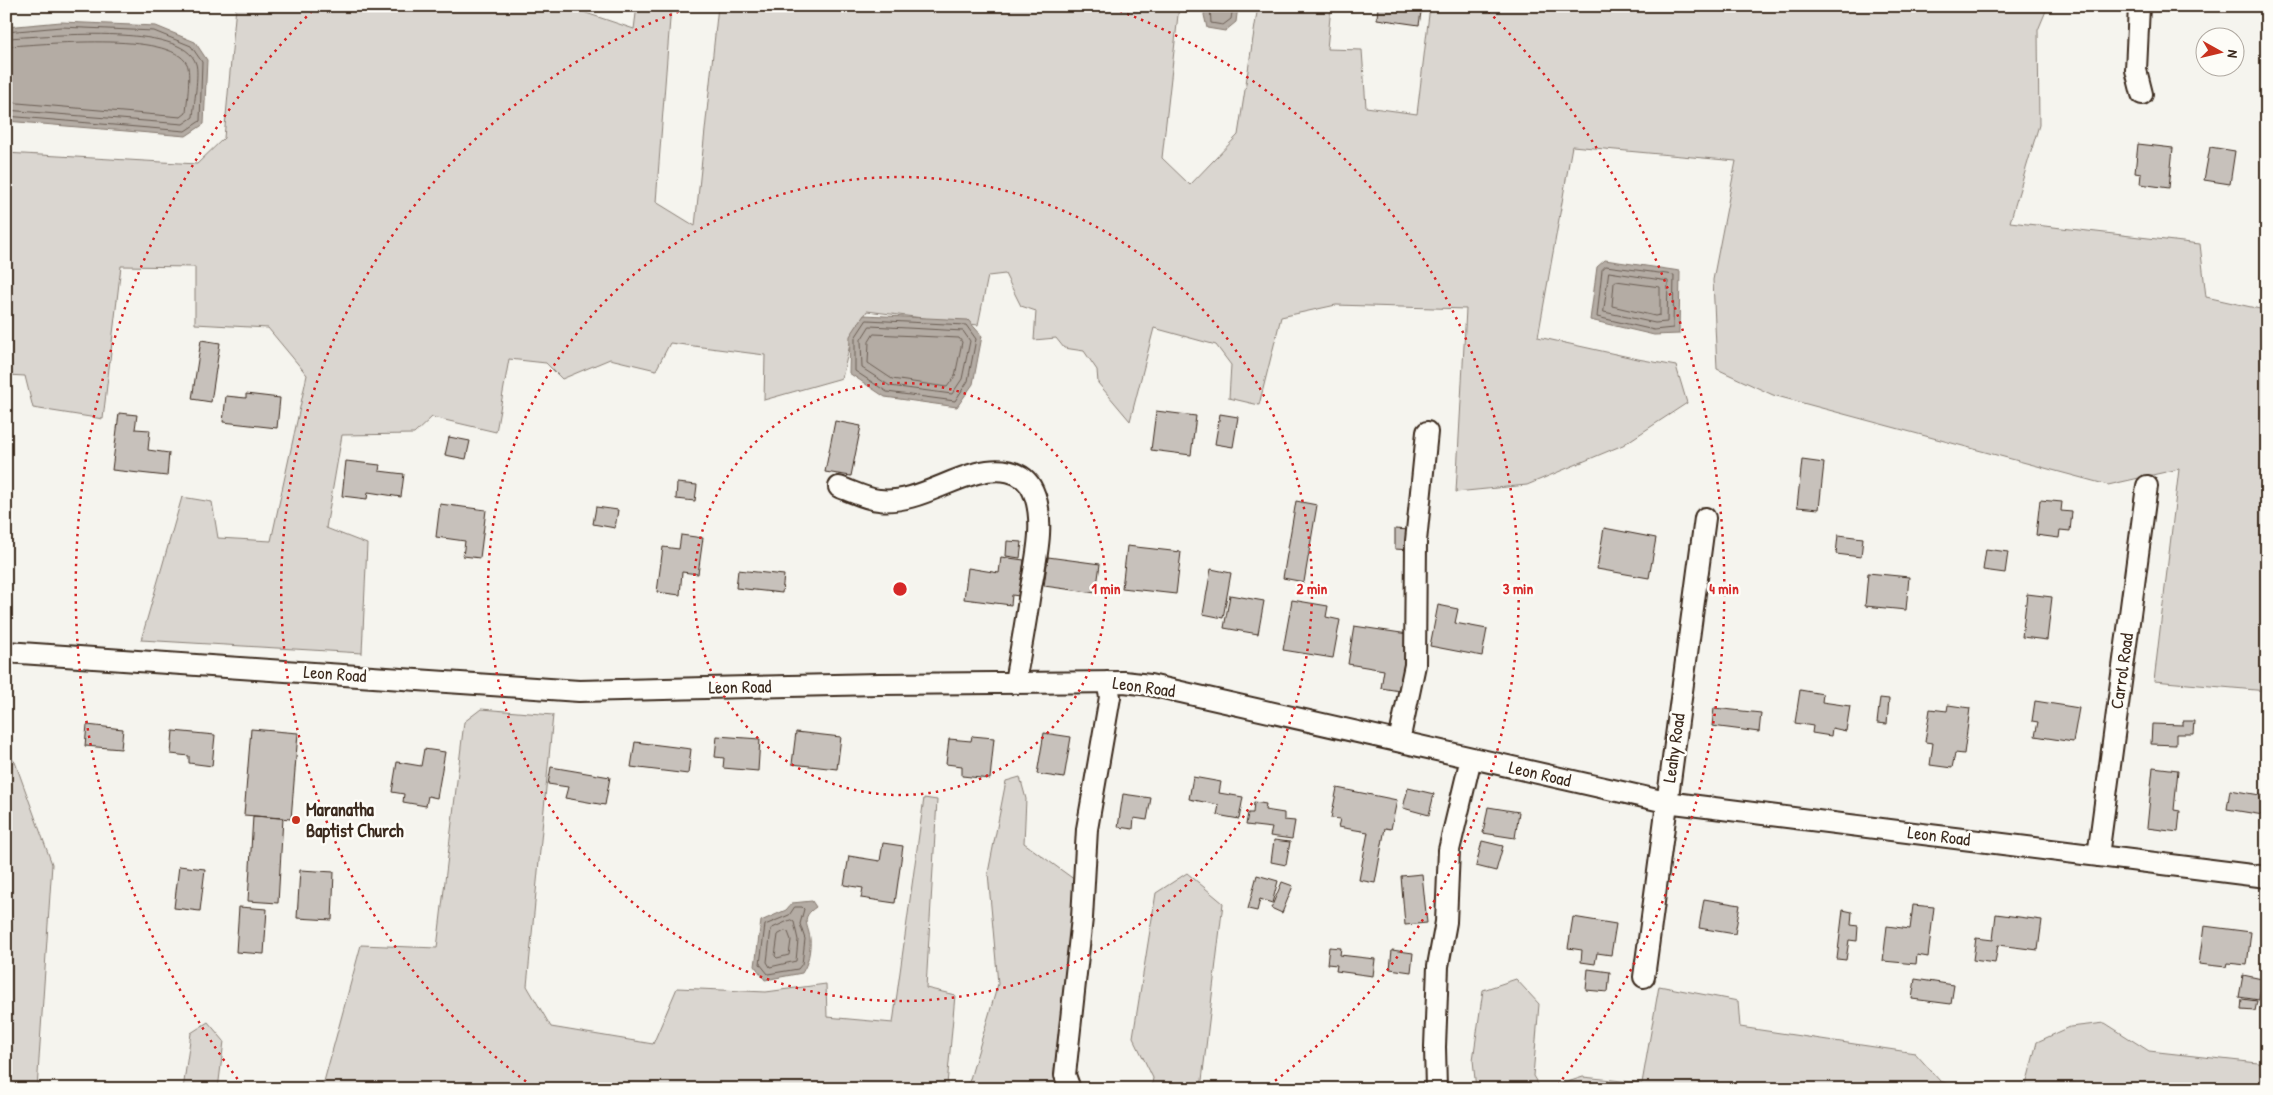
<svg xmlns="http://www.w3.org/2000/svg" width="2273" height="1095" font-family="'Patrick Hand',sans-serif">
<rect width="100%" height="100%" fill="#f5f4ee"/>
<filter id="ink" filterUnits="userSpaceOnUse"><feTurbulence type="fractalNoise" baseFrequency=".02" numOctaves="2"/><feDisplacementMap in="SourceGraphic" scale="10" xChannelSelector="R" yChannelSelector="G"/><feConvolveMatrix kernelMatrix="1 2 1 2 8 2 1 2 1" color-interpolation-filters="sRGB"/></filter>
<g filter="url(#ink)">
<path fill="#dad6d0" stroke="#8a8077" d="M236,6h329l69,23 3,-23h34l-15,196 39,24 23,-220h461l-17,152 28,27 48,-50 20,-129h73l-4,43 35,1 4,57 51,7 13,-108h618l-10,24 1,95 -29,97 190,22 6,53 54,12 7,-42v424l-113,-10 25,-212 -71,16 -335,-90 -56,-26 -4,-89 23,-119 -164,-15 -34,191 100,22 38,7 11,37 -64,42 -96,40 -71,7 10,-183 -130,-4 -55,12 -22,88 -30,-7 2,-33 -15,-20 -62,-17 -24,93 -32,-38 -1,-13 -13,-19 -20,-3 -8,-10 -22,2 2,-29 -15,-5 -16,-32 -17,2 -10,49 -111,-14 -16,29 -9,38 -78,22 1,-45 -95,-12 -14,27 -46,-11 -48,20 -16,-16 -37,-4 -13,73 -64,-15 -18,17 -72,1 -16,93 41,16 -5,109 -221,-13 41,-143 30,5 6,36 53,3 36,-166 -39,-47 -73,-4v-57l-74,-1 -18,153 -70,-11 -8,-32 -19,-1v-222l191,11 27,-26z
M481,709l72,6 -26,271 24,41 102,17 24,-56 89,4 60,-8 1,33 66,6 31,-225 13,2 -11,188 29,7 -8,90 9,4h-634l39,-144 76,3 27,-226z
M6,752l9,10 37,102 -15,225h-31z
M1020,777l6,22 -2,44 51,37 -21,198 3,11h-90l31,-105 -10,-111 18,-92z
M1187,873l36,30 -22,186h-50l2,-11 -20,-41 23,-144z
M1516,979l23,25 -6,72 8,13h-65l-3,-29 10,-70z
M1659,986l79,15 2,26 175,26 25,28 23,8h-417l37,-12 59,6z
M208,1022l16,19 -6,48h-35l8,-56z
M2105,1023l44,28 118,13v25h-242l12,-47 33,-15z"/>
<path fill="#b4aca4" stroke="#84786e" d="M1205,6h33l-2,16 -11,9 -18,-3 -3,-13z
M61,22l95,4 39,16 12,18 -3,64 -18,12 -180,-15v-94z
M1605,260l75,11 -1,63 -25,1 -64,-15 7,-53z
M864,315l104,5 14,16 -9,48 -16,23 -72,-10 -36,-24 1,-37z
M812,901l4,6c-16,11 -8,17 -6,31 1,12 -2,26 -8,35l-37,7 -10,-14 6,-45 25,-11 6,-7z"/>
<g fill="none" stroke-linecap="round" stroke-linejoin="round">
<path stroke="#6b5e54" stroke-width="1" d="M1210,6l1,17 12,2 8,-6 2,-13
M6,32l55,-5 93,4 37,15 11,16 -2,59 -15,10 -179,-15
M6,38c35,-1 178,-17 190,26 3,9 -2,41 -3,53l-10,7 -177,-14
M6,46c35,-1 163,-16 181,18 4,8 0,38 -1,49l-5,4 -175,-15
M1606,266l68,9 -1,53 -19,2 -57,-13 5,-47z
M1609,272l59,9 -1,41 -12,1 -51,-11z
M1616,281l44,6v28l-5,1 -43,-10 2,-23z
M867,320l99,5 10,14 -8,42 -13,20 -68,-9 -32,-21v-33z
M870,326l93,5 7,10 -8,38 -10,15 -62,-8 -28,-18 -1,-28z
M874,334l85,4 3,4 -7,34 -8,11 -55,-8 -24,-16 1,-21z
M795,907h7l2,2 -4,15 5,15 -3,25 -4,5 -30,5 -8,-10 5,-39 24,-10z
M791,920l3,2 4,18 -2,21 -26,6 -3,-5 4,-33z
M785,931l3,1 3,8 -2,15 -12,3 -2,-2 3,-21z"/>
</g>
<path fill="#c7c1bb" stroke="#3b2a1e" d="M1378,6h44l-3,19 -42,-6z
M2138,144l35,4 -4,40 -29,-4 1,-10 -6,-1z
M2210,147l25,4 -5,33 -26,-4z
M201,340l19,3 -9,59 -19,-3z
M246,394l34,4 -3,30 -54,-6 3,-26 20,2z
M1156,411l40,5 -5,39 -40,-5z
M119,413l18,2 -2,14 15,1 -2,20 21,3 -2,23 -55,-6z
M1220,414l18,3 -5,30 -18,-3z
M835,421l26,5 -10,50 -26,-4z
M449,437l21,4 -4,18 -21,-4z
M1802,460l22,3 -5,46 -22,-2z
M346,461l34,4 -1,6 25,3 -3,23 -33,-5 -1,7 -25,-3z
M677,483l20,2 -2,16 -19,-2z
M2040,500l22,2 -1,9 11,1 -2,19 -10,-1 -1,8 -23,-3z
M1296,501l21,4 -13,77 -21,-4z
M440,504l46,6 -6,48 -17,-2 2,-15 -29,-4z
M596,507l22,3 -3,18 -22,-4z
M1604,528l52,10 -7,40 -52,-9z
M1395,529l15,1 -1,20 -14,-1z
M681,535l22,3 -5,36 -16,-2 -2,23 -23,-3 6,-45 16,2z
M1838,535l25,3 -2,19 -25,-3z
M1007,541l15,1 -2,16 -14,-2z
M1127,546l54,6 -5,42 -54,-6z
M1986,549l22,3 -3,21 -22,-3z
M1001,557l23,3 -5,36 -7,-1 -1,10 -47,-6 4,-31 31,5z
M1048,557l52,7 -4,29 -52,-7z
M1211,569l20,4 -8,45 -20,-4z
M738,570l46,5 -2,18 -46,-5z
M1868,573l41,4 -3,33 -41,-4z
M2027,594l25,3 -5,43 -25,-3z
M1230,595l34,6 -6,33 -34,-6z
M1292,600l36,6 -2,11 14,3 -7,38 -50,-8z
M1438,605l20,4 -3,14 32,6 -5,27 -52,-10z
M1354,626l54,8 -8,57 -19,-3 3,-18 -36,-6z
M1800,690l23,4 -1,8 28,4 -4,25 -14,-3 -1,8 -19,-3 1,-7 -18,-3z
M1880,698l9,1 -2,25 -10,-1z
M2035,701l44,7 -6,34 -38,-6 3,-14 -6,-1z
M1948,705l22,3 -6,46 -9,-1 -3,15 -22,-3 3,-22 -8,-1 5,-33 17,2z
M1714,708l47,5 -2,19 -47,-6z
M2183,721h11l-1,13h-17v11l-25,-1 1,-20 31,1z
M87,725l36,4 -2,20 -36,-3z
M251,729l47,4 -7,86 -47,-4z
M173,731l42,4 -3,31 -23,-3v-7l-18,-2z
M796,732l45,5 -4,32 -45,-5z
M1044,733l27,4 -7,41 -27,-4z
M717,736l43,3 -2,32 -35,-3 1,-10 -9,-1z
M972,736l22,2 -4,41 -28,-3v-10l-16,-2 3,-25 22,2z
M635,742l56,7 -3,25 -57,-7z
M424,749l21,3 -8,46 -9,-2 -2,10 -23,-4 1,-8 -12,-2 5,-30 24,4z
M551,767l59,10 -5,28 -40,-7 3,-11 -20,-3z
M2153,767l25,3 -4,40 6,1 -2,21 -31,-4z
M1193,777l28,5 -2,11 24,4 -4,22 -22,-4 2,-10 -30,-6z
M1337,788l60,12 -6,29 -6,-1 -10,55 -16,-3 9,-48 -30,-5 2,-8 -9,-1z
M1408,788l26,6 -5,21 -26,-7z
M2230,790l36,6 -3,19 -36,-6z
M1123,794l28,4 -4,22 -13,-2 -1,11 -15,-2z
M1254,802l12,2 -1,6 19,3v7l11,1 -3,18 -22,-3 2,-8 -26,-3 2,-12h5z
M1488,807l31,5 -4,26 -32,-5z
M253,816l30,2 -5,85 -30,-2z
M1274,840l16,2 -4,23 -15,-3z
M1482,841l21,5 -7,25 -20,-5z
M883,843l20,3 -8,57 -34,-5 2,-10 -19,-3 5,-29 31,5z
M179,866l26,3 -5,42 -26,-3z
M300,870l34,2 -2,48 -35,-2z
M1422,874l5,49 -22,2 -4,-49z
M1257,875l21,6 -6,22 -12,-4 -3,12 -9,-2z
M1282,882l11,4 -11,27 -11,-5z
M1704,899l36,6 -5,29 -36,-6z
M1913,905l21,2 -6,50 -11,-2 -1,9 -33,-3 4,-35 23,3z
M239,907l28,2 -3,45 -28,-2z
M1843,910l9,2 -1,13 7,1 -1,15 -8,-1 -3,20 -9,-1z
M1996,914l46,6 -4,30 -40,-5 -3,18 -22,-3 3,-22 17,2z
M1573,917l43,7 -5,31 -14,-2 -2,11 -14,-2 1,-12 -14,-2z
M2204,926l47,6 -4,33 -20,-2 -1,4 -27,-3z
M1329,947l12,1 -1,7 35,4 -2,17 -37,-5 1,-6 -10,-1z
M1392,950l21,3 -2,19 -21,-3z
M1588,969l22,3 -2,20 -22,-2z
M2243,975l19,4 -3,21 -20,-3z
M1915,979l39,6 -3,19 -39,-5z
M2242,999l15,2 -2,10 -14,-1z"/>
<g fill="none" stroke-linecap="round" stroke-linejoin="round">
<g stroke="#3b2a1e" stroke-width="24">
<path id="minor" d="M2139,6l-3,64 6,24
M839,487c12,4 27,12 40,13 33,4 66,-19 98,-27 20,-5 46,-5 56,18 14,31 1,76 -4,108 -4,28 -9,55 -14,83
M6,652l573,39 300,-7 245,-2 26,3 516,117 601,75
M1399,741l16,-76 1,-124 11,-109
M2098,856l49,-370
M1644,977l61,-459
M1070,1089l-5,-14 17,-157 5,-89 23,-132 -3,-15
M1436,1089l-1,-42 3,-81 8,-44 3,-72 22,-92"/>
</g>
<use href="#minor" stroke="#fdfcf7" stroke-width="20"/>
</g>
</g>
<g fill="none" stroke="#d62828" stroke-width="2.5" stroke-dasharray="2.5 5">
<circle cx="900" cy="589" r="206"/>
<circle cx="900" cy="589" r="412"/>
<path d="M532 1086A618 618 0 0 1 694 6M1106 6A618 618 0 0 1 1268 1086"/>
<path d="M242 1085A824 824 0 0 1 317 6M1483 6A824 824 0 0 1 1558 1085"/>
</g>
<circle fill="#c8321e" stroke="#fdfcf7" stroke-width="2" cx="296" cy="820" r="5"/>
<g text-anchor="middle" stroke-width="5" stroke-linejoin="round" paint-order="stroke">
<g font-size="18" fill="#3b2a1e" stroke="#fdfcf7">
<text transform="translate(2122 671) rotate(-82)" y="6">Carrol Road</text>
<text transform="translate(335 674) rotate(4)" y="6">Leon Road</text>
<text transform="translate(740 687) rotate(-1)" y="6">Leon Road</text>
<text transform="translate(1144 687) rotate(8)" y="6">Leon Road</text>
<text transform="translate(1674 748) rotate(-82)" y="6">Leahy Road</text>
<text transform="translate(1540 774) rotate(13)" y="6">Leon Road</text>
<text transform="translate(1939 836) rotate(7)" y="6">Leon Road</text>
</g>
<g font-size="18" font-weight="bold" fill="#3b2a1e" stroke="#fdfcf7" text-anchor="start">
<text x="306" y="816">Maranatha<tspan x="306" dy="21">Baptist Church</tspan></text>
</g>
</g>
<circle cx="900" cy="589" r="8" fill="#d62828" stroke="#fdfcf7" stroke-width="2.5"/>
<g font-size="15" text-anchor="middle" font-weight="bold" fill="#d62828" stroke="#fdfcf7" stroke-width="5" stroke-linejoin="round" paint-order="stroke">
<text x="1106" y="594">1 min</text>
<text x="1312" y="594">2 min</text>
<text x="1518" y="594">3 min</text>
<text x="1724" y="594">4 min</text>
</g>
<rect width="2273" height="1095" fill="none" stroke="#fdfcf7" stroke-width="25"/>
<rect x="12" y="12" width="2248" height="1070" fill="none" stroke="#3b2a1e" stroke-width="2" filter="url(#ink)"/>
<g transform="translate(2220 52) rotate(98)"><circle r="24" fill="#fdfcf7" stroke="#afa8a0"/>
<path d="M0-4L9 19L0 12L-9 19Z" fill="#c8321e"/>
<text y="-8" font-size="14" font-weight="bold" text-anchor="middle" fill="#3b2a1e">N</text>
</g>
</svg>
